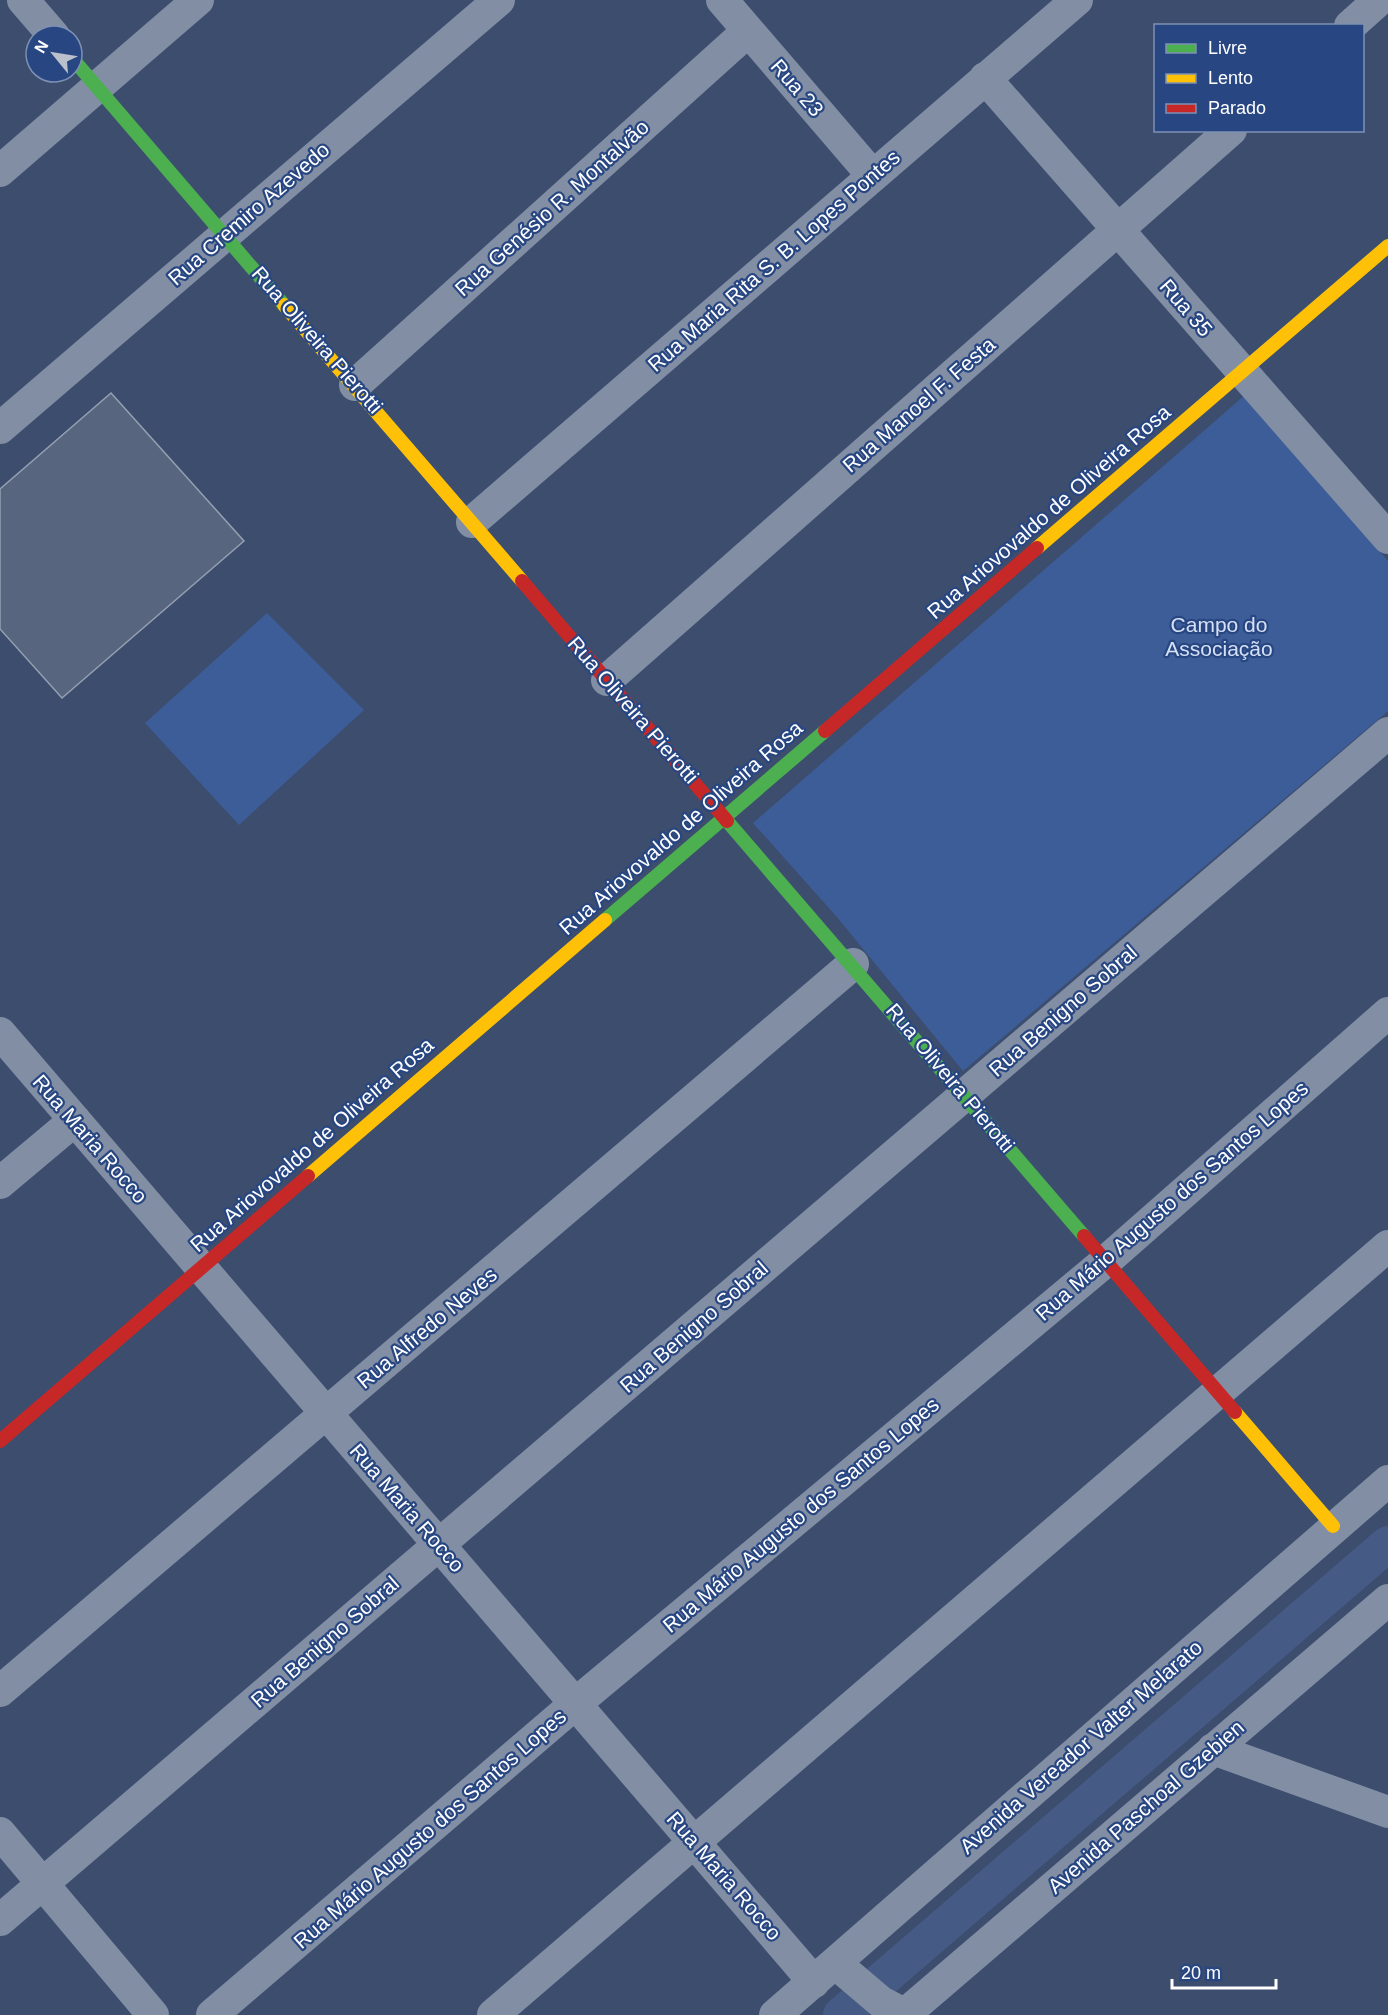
<svg xmlns="http://www.w3.org/2000/svg" width="1388" height="2015" font-family="Arial,sans-serif">
<rect width="100%" height="100%" fill="#3c4d6e"/>
<path fill="#3d5d98" d="M1245,395l143,166v150l-425,360 -127,-155 -83,-93z
M267,613l97,97 -125,115 -94,-102z"/>
<g fill="none" stroke-linecap="round" stroke-linejoin="round">
<path stroke="#455b85" stroke-width="36" d="M841,2015l547,-471"/>
</g>
<path fill="#58657f" stroke="#96a0b2" stroke-width="1.5" d="M111,393l133,148 -182,157 -62,-69v-140z"/>
<g fill="none" stroke-linecap="round" stroke-linejoin="round">
<path stroke="#828ea4" stroke-width="32" d="M23,0l31,36
M722,0l151,176
M1350,26l29,-26
M985,78l403,460
M0,171l198,-171
M355,385l393,-354
M0,428l499,-428
M472,522l605,-522
M607,680l624,-550
M0,1033l814,949
M0,1183l75,-63
M0,1691l853,-727
M1213,1749l175,63
M0,1833l153,182
M0,1920l1388,-1187
M835,1963l46,39 25,13
M212,2015l363,-311 531,-443 282,-248
M493,2015l895,-769
M775,2015l613,-534
M904,2015l484,-415"/>
<path stroke="#4caf50" stroke-width="14" d="M72,58l212,247
M727,821l357,415
M605,920l220,-189"/>
<path stroke="#ffc107" stroke-width="14" d="M284,305l238,276
M1037,548l351,-302
M308,1176l297,-256
M1235,1412l98,114"/>
<path stroke="#c62828" stroke-width="14" d="M522,581l205,240
M825,731l212,-183
M1084,1236l151,176
M0,1441l308,-265"/>
</g>
<g text-anchor="middle" stroke-width="4.5" stroke-linejoin="round" paint-order="stroke">
<g font-size="21" fill="#fff" stroke="#284782">
<text transform="translate(797 88) rotate(49)" y="7">Rua 23</text>
<text transform="translate(552 208) rotate(-42)" y="7">Rua Genésio R. Montalvão</text>
<text transform="translate(249 214) rotate(-41)" y="7">Rua Cremiro Azevedo</text>
<text transform="translate(774 261) rotate(-41)" y="7">Rua Maria Rita S. B. Lopes Pontes</text>
<text transform="translate(1186 308) rotate(49)" y="7">Rua 35</text>
<text transform="translate(317 340) rotate(49)" y="7">Rua Oliveira Pierotti</text>
<text transform="translate(919 405) rotate(-41)" y="7">Rua Manoel F. Festa</text>
<text transform="translate(1049 512) rotate(-41)" y="7">Rua Ariovovaldo de Oliveira Rosa</text>
<text transform="translate(633 710) rotate(49)" y="7">Rua Oliveira Pierotti</text>
<text transform="translate(681 828) rotate(-41)" y="7">Rua Ariovovaldo de Oliveira Rosa</text>
<text transform="translate(1063 1011) rotate(-41)" y="7">Rua Benigno Sobral</text>
<text transform="translate(950 1078) rotate(50)" y="7">Rua Oliveira Pierotti</text>
<text transform="translate(90 1139) rotate(49)" y="7">Rua Maria Rocco</text>
<text transform="translate(312 1145) rotate(-41)" y="7">Rua Ariovovaldo de Oliveira Rosa</text>
<text transform="translate(1172 1201) rotate(-41)" y="7">Rua Mário Augusto dos Santos Lopes</text>
<text transform="translate(694 1327) rotate(-41)" y="7">Rua Benigno Sobral</text>
<text transform="translate(427 1328) rotate(-40)" y="7">Rua Alfredo Neves</text>
<text transform="translate(407 1508) rotate(49)" y="7">Rua Maria Rocco</text>
<text transform="translate(801 1515) rotate(-40)" y="7">Rua Mário Augusto dos Santos Lopes</text>
<text transform="translate(325 1642) rotate(-41)" y="7">Rua Benigno Sobral</text>
<text transform="translate(1081 1747) rotate(-41)" y="7">Avenida Vereador Valter Melarato</text>
<text transform="translate(1146 1807) rotate(-41)" y="7">Avenida Paschoal Gzebien</text>
<text transform="translate(430 1829) rotate(-41)" y="7">Rua Mário Augusto dos Santos Lopes</text>
<text transform="translate(724 1876) rotate(49)" y="7">Rua Maria Rocco</text>
</g>
<g font-size="21" fill="#d4e0f5" stroke="#284782">
<text x="1219" y="632">Campo do<tspan x="1219" dy="24">Associação</tspan></text>
</g>
</g>
<rect x="1154" y="24" width="210" height="108" fill="#284782" stroke="#7e91b4" stroke-width="1.5"/>
<rect x="1166" y="44" width="30" height="9" fill="#4caf50" stroke="#7e91b4" stroke-width="1.5"/>
<text x="1208" y="54" font-size="18" fill="#ffffff">Livre</text>
<rect x="1166" y="74" width="30" height="9" fill="#ffc107" stroke="#7e91b4" stroke-width="1.5"/>
<text x="1208" y="84" font-size="18" fill="#ffffff">Lento</text>
<rect x="1166" y="104" width="30" height="9" fill="#c62828" stroke="#7e91b4" stroke-width="1.5"/>
<text x="1208" y="114" font-size="18" fill="#ffffff">Parado</text>
<g transform="translate(54 54) rotate(300)"><circle r="28" fill="#284782" stroke="#7e91b4" stroke-width="1.5"/>
<path d="M0-4.5L10 22L0 15L-10 22Z" fill="#bbc1cc"/>
<text y="-9" font-size="16" font-weight="bold" text-anchor="middle" fill="#ffffff">N</text>
</g>
<path d="M1172 1979v9h104v-9" fill="none" stroke="#ffffff" stroke-width="3"/>
<text x="1181" y="1979" font-size="18" fill="#ffffff" stroke="#284782" stroke-width="4.5" paint-order="stroke">20 m</text>
</svg>
